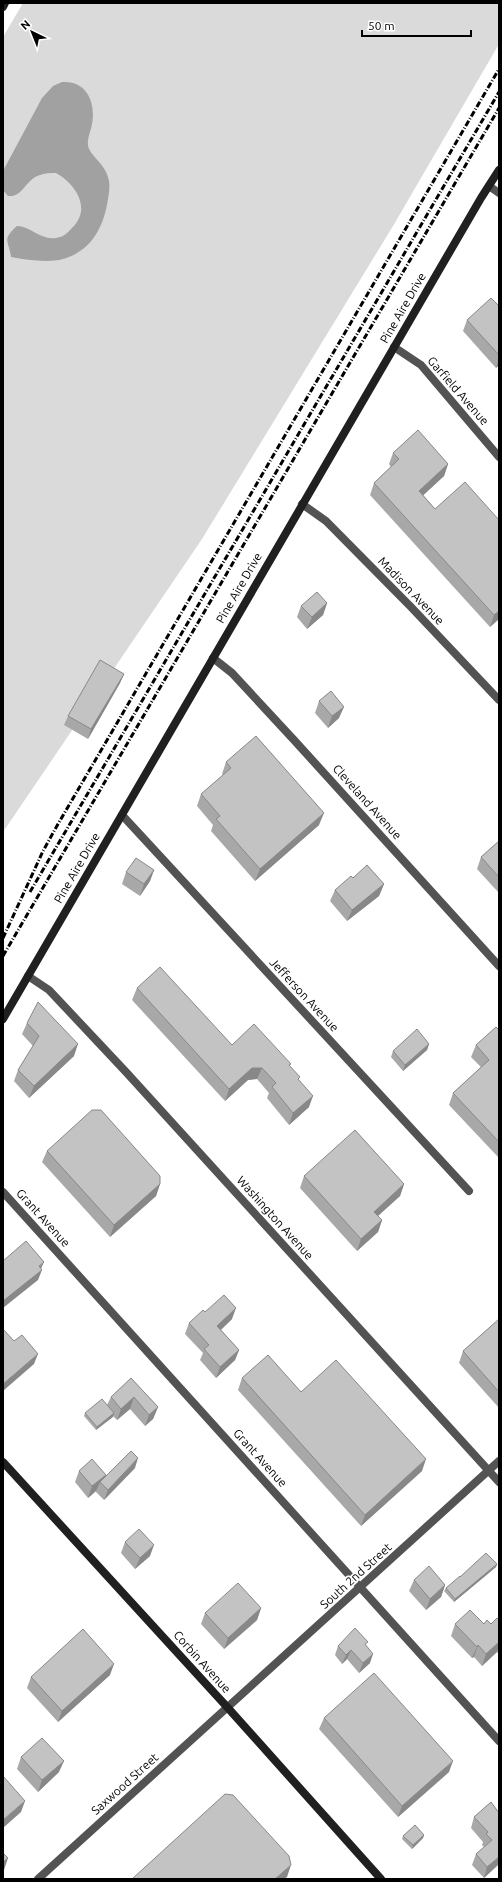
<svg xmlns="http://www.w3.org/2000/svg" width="502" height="1882" font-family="Ubuntu,sans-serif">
<rect width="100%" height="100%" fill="#fff"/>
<path fill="#dadada" d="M23,3h476v41l-106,182 -191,313 -199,293v-795z"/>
<path fill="#a1a1a1" d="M62,82c25,-2 34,21 30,42 -1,7 -5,14 -4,21 1,11 18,18 21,36 1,6 0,12 -1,18 -4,27 -16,52 -45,60 -15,4 -36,1 -52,-2 -2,-16 -10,-17 6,-31 15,0 25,17 43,11 5,-1 9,-6 12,-9 20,-19 4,-44 -16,-55 -33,-2 -28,24 -48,23l-5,-6v-19l39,-73 11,-12z"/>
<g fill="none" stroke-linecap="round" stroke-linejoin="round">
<path stroke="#535353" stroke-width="8" d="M489,186l10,7
M394,347l27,18 78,92
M302,504l24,17 85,86 88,93
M213,658l19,15 62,67 205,226
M122,815l347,376
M28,976l21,14 77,82 373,410
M3,1192l496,549
M38,1879l461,-418"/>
<path stroke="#202020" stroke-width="8" d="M3,7l2,-4
M3,1019l478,-821 18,-28
M3,1462l225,246 153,171"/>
<path stroke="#000" stroke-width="3" stroke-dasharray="6 2 1 2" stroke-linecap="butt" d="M30,892l469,-800
M3,938l40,-87 15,-27 441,-755
M3,956l496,-848"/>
</g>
<path fill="#a8a8a8" d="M499,304v61l-3,3 -33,-37 4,-11 31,-15z
M393,453l55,11 -4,12 -21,19 12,14 64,11v99l-9,8 -120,-132 4,-12 17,-16 -2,-3z
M327,603l-4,12 -16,14 -10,-12 4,-11z
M124,674l-4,9 -32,56 -24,-14 4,-9z
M319,701l20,17 -11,10 -13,-15z
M226,762l93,63 -64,56 -44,-50 2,-6 -16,-19 4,-12 22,-19 -1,-1z
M499,841v52l-22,-24 4,-12z
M154,870l-4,11 -10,15 -18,-12 4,-12z
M353,878l31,6 -5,12 -32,25 -17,-20 5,-11z
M137,988l95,57 66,35 11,27 -20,18 -22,-27 2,-5 -12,-14 -9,1 -23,21 -93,-101z
M27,1023l47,33 -45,42 -15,-17 4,-11 15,-24 -11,-12z
M499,1030v128l-50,-53 4,-12 28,-26 -10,-10 5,-12z
M429,1044l-2,6 -24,21 -12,-14 2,-6z
M47,1151l113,33 -4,12 -46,41 -68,-75z
M304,1176l100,8 -4,12 -22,20 4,4 -4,12 -21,19 -57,-63z
M205,1312l27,7 -11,11 18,20 -4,10 -19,18 -16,-18 3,-7 -18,-19 4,-11z
M499,1319v89l-40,-45 4,-12z
M131,1378l27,29 -5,12 -8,7 -15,-17 -13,11 -4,-4 -17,14 -12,-14 1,-3 22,-8 4,-8z
M242,1378l59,14 121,79 -61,55 -123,-136z
M135,1468l-31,32 -8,-8v-1l-8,7 -13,-16 4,-11 27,4 -1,1z
M125,1542l25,14 -15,13 -14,-16z
M497,1564l-1,3 -42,35 -10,-11 2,-3 14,-11z
M414,1580l31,5 -4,12 -15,13 -17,-19z
M261,1608l-4,12 -33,29 -23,-25 4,-11z
M499,1620v34l-2,-2 -15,14 -8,-9 -2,1 -21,-22 4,-12h36z
M338,1646h28l4,17 -11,10 -12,-14 -5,5 -7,-9z
M110,1675l-52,47 -31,-34 4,-11z
M324,1718l125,54 -51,45 -79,-88z
M21,1757l38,15 -21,20 -21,-23z
M491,1802l8,62 -15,14 -12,-13 4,-11 8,-7 -2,-2 1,-3 -12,-14 3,-11z
M424,1835l-1,3 -11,11 -10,-10 1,-3z"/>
<path fill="#888" d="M499,360v5l-3,3z
M448,464l-4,12 -29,27 4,-12z
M327,603l-4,12 -16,14 5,-12z
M499,611v8l-9,8 4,-12z
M124,674l-4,9 -32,56 3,-10z
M344,707l-5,11 -11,10 4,-12z
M324,813l-5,12 -64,56 5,-12z
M154,870l-4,11 -10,15 4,-12z
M384,884l-5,12 -32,25 5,-11z
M78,1044l-4,12 -45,42 5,-12z
M429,1044l-2,6 -24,21 2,-6z
M252,1068h10l-5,11 -9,1 -23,21 4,-12z
M313,1096l-4,11 -20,18 4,-12z
M160,1184l-4,12 -46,41 4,-12z
M404,1184l-4,12 -30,27 4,-11z
M382,1220l-4,12 -21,19 4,-12z
M44,1262l-4,9 2,-1 -4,10 -35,28v-7z
M236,1308l-4,11 -19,18 4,-11z
M239,1350l-4,10 -19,18 4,-11z
M38,1354l-4,10 -31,27v-7z
M134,1397l-4,12 -13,11 4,-11z
M158,1407l-5,12 -8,7 4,-11z
M114,1413l-1,4 -17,13 1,-3z
M138,1458l-3,10 -31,32 4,-10z
M426,1459l-4,12 -61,55 4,-11z
M106,1475l-4,9 -2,-2 -4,9 -8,7 4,-12z
M154,1545l-4,11 -15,13 5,-11z
M497,1564l-1,3 -42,35 1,-3z
M445,1585l-4,12 -15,13 4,-11z
M261,1608l-4,12 -33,29 4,-11z
M499,1642v4l-2,6 -15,14 4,-12z
M478,1645l-4,12 -2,1 5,-11z
M351,1650l-4,9 -5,5 4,-9z
M373,1654l-3,9 -11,10 4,-10z
M114,1664l-4,11 -52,47 4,-11z
M64,1761l-5,11 -21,20 4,-12z
M453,1761l-4,11 -51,45 4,-11z
M25,1801l-4,11 -18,16v-8z
M424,1835l-1,3 -11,11 1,-4z
M499,1857v7l-15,14 3,-11z
M8,1858l-4,12h-1v-8z
M291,1865l-4,12 -3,2h-9z"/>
<path fill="#c3c3c3" stroke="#888" d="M491,298l7,7 1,-1v51l-32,-35z
M418,430l30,34 -29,27 16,18 30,-27 34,38v91l-5,4 -120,-132 25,-24 -6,-6z
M317,592l10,11 -15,14 -11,-11z
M100,660l24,14 -33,55 -23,-13z
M331,691l13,16 -12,9 -13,-15z
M256,736l68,77 -64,56 -44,-50 4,-3 -19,-22 30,-26 -5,-6z
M499,841v36l-18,-20z
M136,858l18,12 -10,14 -18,-12z
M367,865l17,19 -32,26 -17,-20 16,-14 2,2z
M160,967l72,78 22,-21 37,40 -2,1 11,12 -2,2 15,17 -20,17 -21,-26 4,-4 -14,-15h-10l-23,21 -92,-101z
M38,1002l40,42 -44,42 -16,-16 21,-34 -12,-13z
M496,1027l3,3v112l-46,-49 36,-33 -13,-15z
M417,1029l12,15 -24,21 -12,-14z
M92,1110h9l59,66v8l-46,41 -67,-74z
M355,1130l49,54 -30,28 8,8 -21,19 -57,-63z
M26,1241l18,21 -5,4 3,4 -39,31v-40z
M224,1295l12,13 -19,18 22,24 -19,17 -16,-18 5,-4 -20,-22 14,-13 2,2z
M499,1319v73l-36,-41z
M3,1329l11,12 8,-6 16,19 -35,30z
M268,1355l33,37 35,-32 90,99 -61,56 -123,-137z
M131,1378l27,29 -9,8 -15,-18 -13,12 -10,-12z
M102,1399l12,14 -17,14 -12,-14z
M131,1451l7,7 -30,32 -8,-8z
M92,1459l14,16 -14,11 -13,-15z
M139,1529l15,16 -14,13 -15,-16z
M486,1553l11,11 -42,35 -9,-11 14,-12v1z
M429,1566l16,19 -15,14 -16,-19z
M238,1583l23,25 -33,30 -23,-25z
M470,1610l14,14 3,-4 4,4 6,-6 2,2v22l-13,12 -8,-9 -1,2 -22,-23z
M355,1628l13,14 -3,2 8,10 -10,9 -12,-13 -5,5 -8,-9z
M83,1629l31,35 -52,47 -31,-34z
M374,1673l79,88 -51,45 -78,-88z
M42,1738l22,23 -22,19 -21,-23z
M3,1776l22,25 -22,19z
M225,1794l8,1 56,61 2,9 -16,14h-143z
M491,1802l8,11v44l-12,10 -11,-13 16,-14 -6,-6 2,-2 -14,-15z
M415,1825l9,10 -11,10 -10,-9z
M3,1853l5,5 -5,4z"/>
<g text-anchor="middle" stroke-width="3.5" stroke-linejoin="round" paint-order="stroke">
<g font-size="12" fill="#000" stroke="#fff">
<text transform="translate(403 308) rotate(-60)" y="4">Pine Aire Drive</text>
<text transform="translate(458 391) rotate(49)" y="4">Garfield Avenue</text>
<text transform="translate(239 588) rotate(-60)" y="4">Pine Aire Drive</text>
<text transform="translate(411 591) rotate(46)" y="4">Madison Avenue</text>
<text transform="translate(367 802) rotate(48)" y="4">Cleveland Avenue</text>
<text transform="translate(77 868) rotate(-60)" y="4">Pine Aire Drive</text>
<text transform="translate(304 995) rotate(47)" y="4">Jefferson Avenue</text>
<text transform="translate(43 1218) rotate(48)" y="4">Grant Avenue</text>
<text transform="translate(275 1218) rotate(48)" y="4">Washington Avenue</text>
<text transform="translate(260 1458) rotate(48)" y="4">Grant Avenue</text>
<text transform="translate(356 1576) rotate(-42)" y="4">South 2nd Street</text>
<text transform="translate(202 1662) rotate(48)" y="4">Corbin Avenue</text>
<text transform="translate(125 1784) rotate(-42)" y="4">Saxwood Street</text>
</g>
</g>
<rect width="502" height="1882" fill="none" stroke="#000000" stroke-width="8"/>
<g transform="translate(32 32) rotate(317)" stroke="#ffffff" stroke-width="3" paint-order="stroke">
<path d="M0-3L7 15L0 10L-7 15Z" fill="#000000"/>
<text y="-6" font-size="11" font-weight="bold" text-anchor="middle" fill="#000000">N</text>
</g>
<path d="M362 30v6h109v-6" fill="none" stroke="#000000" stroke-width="2"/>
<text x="368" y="30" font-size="12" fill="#000000" stroke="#ffffff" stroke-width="3" paint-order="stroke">50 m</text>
</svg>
